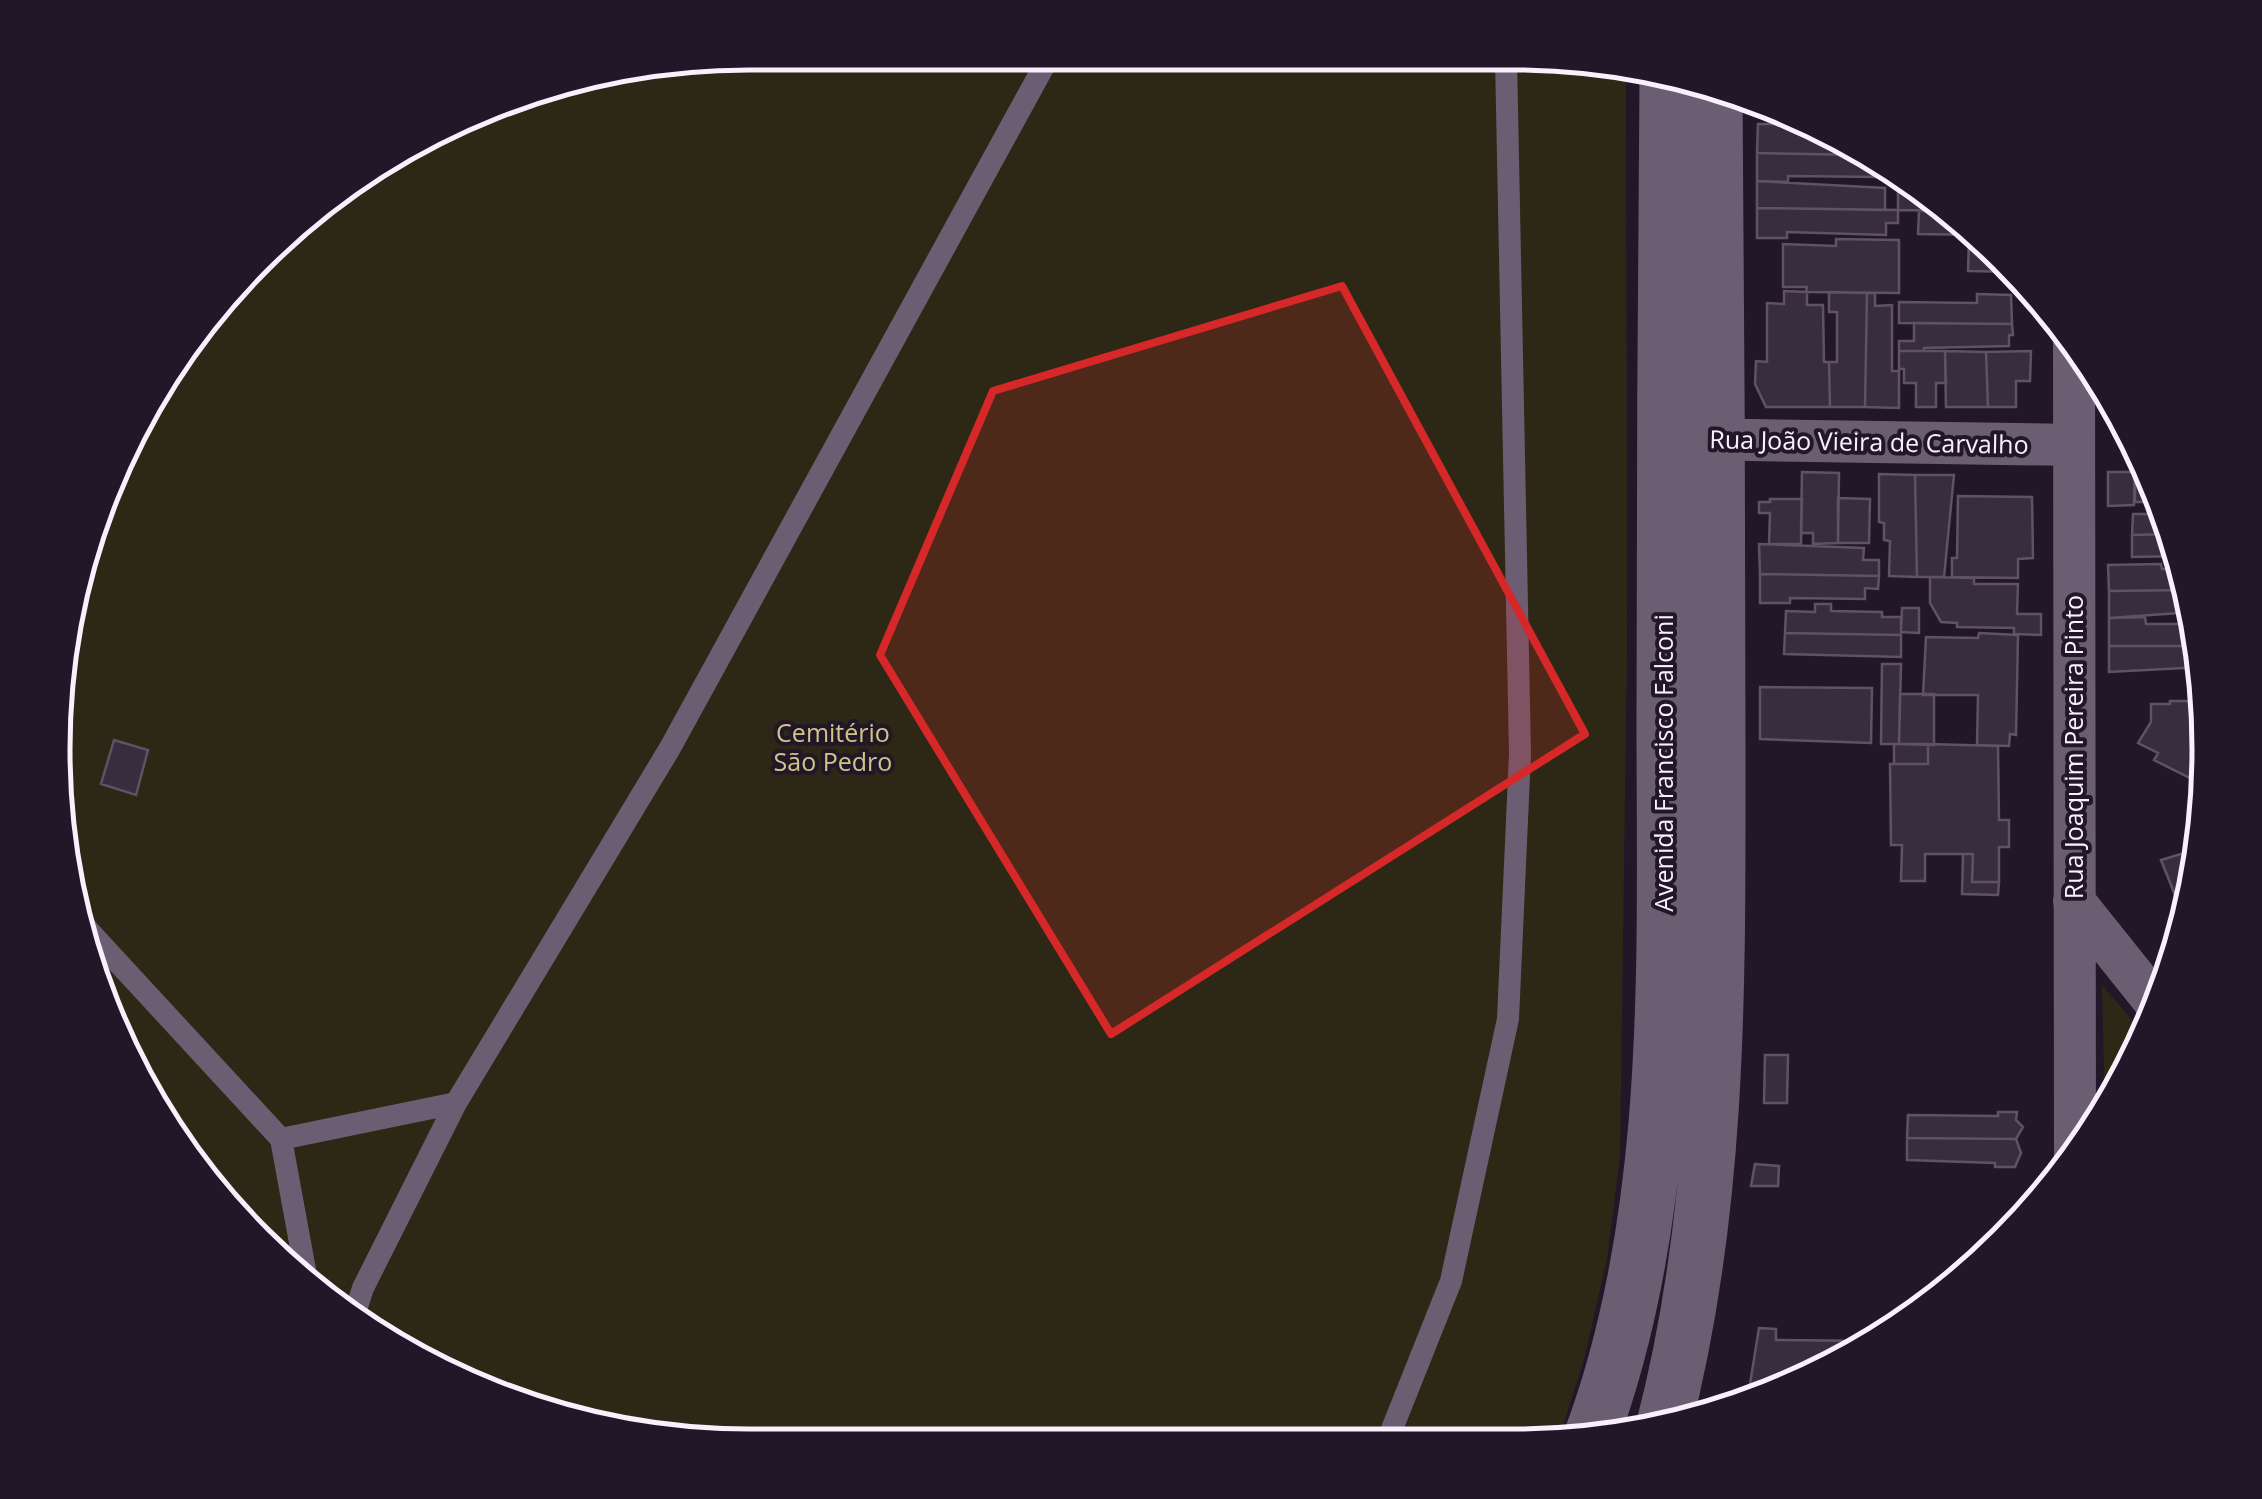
<svg xmlns="http://www.w3.org/2000/svg" width="2262" height="1499" font-family="'Open Sans',sans-serif">
<rect width="100%" height="100%" fill="#221728"/>
<path fill="#2c2815" d="M750,53l854,6 22,6 1,584 -7,509 -13,101 -22,97 -28,89 -899,-5 -216,-65 -152,-102 -144,-175 -70,-169 -22,-226 51,-220 92,-158 165,-155 164,-81z
M2102,985l43,50 -29,63 -11,15z"/>
<path fill="#382c3f" stroke="#5f5266" stroke-width="2.5" d="M1777,111l43,13 2,1 -45,-1z
M1758,124h31v5l41,1 36,25 -109,-2z
M1757,153l109,2 14,9 1,13 -93,-1v6l-31,-1z
M1757,181l128,7v22l-128,-2z
M1898,191h22l31,20 -53,-1z
M1757,208l141,2v13h-12v12l-99,-3v6h-30z
M1919,211h32l30,24 -63,-1z
M1836,239l63,1v53l-93,-1 1,-5h-24v-43l53,2z
M1969,241l18,1 29,30 -48,-1z
M1784,291l23,1v13h16l1,57h5l1,45h-64l-11,-23 1,-23 11,1v-59l17,1z
M1829,292l38,1 -2,114h-35l-1,-45h8v-50h-8z
M1867,293h8v13l17,-1v66h7v37l-34,-1z
M1977,294l34,1 1,29 -113,-1v-21l78,1z
M1914,323l98,1 1,11h-4v11l-85,2v3h-25v-10h15z
M1899,351h46l1,32h-10v24h-20v-24h-12v-14h-5z
M1945,351l41,1 2,55h-42z
M2031,351l-1,30h-14v26h-28l-2,-55z
M2135,456h8l18,46h-26z
M2135,456l-1,49 -26,1v-34h24v-15z
M1802,472l37,1 -1,70 -25,1v-11h-12z
M1879,474l36,1 2,102 -28,-1 1,-35 -6,-1v-17l-5,-1z
M1915,475h39l-10,102h-27z
M1958,496l74,1 1,61 -15,1v19l-66,-1v-19h5z
M1838,498l32,1 -1,44h-31z
M1770,499h32l-1,45h-32l1,-31h-11v-11h11z
M2133,514h32l8,20 -41,1z
M2173,534l8,22 -49,1v-22z
M1759,544l105,4 -1,12h16v16l-119,-2z
M2161,564l1,5h23l4,21 -80,1 -1,-26z
M1760,574l119,2 -1,13 -13,-1v11l-75,-1v5h-30z
M1930,577l44,1v6h44l-1,30h24v21l-27,-1v-6l-57,-1v-4l-16,-1 -11,-19z
M2189,590l4,22 -84,6v-27z
M1815,604h16v7l51,1v5h19v18l-116,-2 1,-22 29,1z
M1902,608h17v25l-18,-1z
M2145,617l1,7h49l3,22h-89v-28z
M1785,633l116,2v22l-117,-3z
M1979,633l39,2 -2,100 -6,-1 -1,12 -32,-1 1,-50h-55l3,-58 52,1z
M2109,646h89l4,21 -93,5z
M1882,664h19l-2,80h-18z
M1760,687l112,1 -1,55 -111,-4z
M1900,694h34v51l-35,-1z
M2170,701h37l-2,79 -10,-7 -3,6 -38,-19 4,-7 -20,-10 13,-21v-18h19z
M114,740l34,10 -12,45 -35,-11z
M1894,744h34v20h-34z
M1928,744l70,2 1,74h10v27h-10v35h-27l1,-28h-48v27h-24l1,-36h-11l-1,-81h38z
M2184,853l4,8 12,-5 -15,64 -24,-60z
M1963,854h10l-1,28h27l-1,13 -36,-1z
M1765,1055h23l-1,48h-23z
M1998,1112h19l-1,8 7,7 -7,12 -109,-1 1,-23 90,1z
M1907,1138l109,1 5,14 -6,14h-20v-4l-88,-3z
M1755,1164l24,2 -1,20h-27z
M1759,1328l17,1v11l99,1 -55,34 -28,10 -42,-1z
M1750,1384l42,1 -46,18z"/>
<g fill="none" stroke-linecap="round" stroke-linejoin="round">
<path stroke="#6b5e73" stroke-width="22" d="M75,916l206,223 27,147
M281,1139l175,-36
M354,1316l9,-28 93,-185 214,-355 380,-693
M1386,1444l65,-163 57,-262 12,-265 -14,-696"/>
<path stroke="#6b5e73" stroke-width="42" d="M2074,338l1,818
M1689,439l385,6
M2074,901l84,105"/>
<path stroke="#6b5e73" stroke-width="55" d="M1663,1428c58,-221 55,-450 55,-677 0,-220 -1,-439 -3,-659
M1590,1440c85,-225 74,-483 74,-719 0,-214 1,-429 3,-643"/>
</g>
<path fill="#d62828" fill-opacity="0.2" stroke="#d62828" stroke-width="8" stroke-linejoin="round" d="M1342,286l243,448 -474,300 -231,-379 113,-264z"/>
<g text-anchor="middle" stroke-width="8" stroke-linejoin="round" paint-order="stroke">
<g font-size="25" fill="#f8f0fd" stroke="#221728">
<text transform="translate(1869 442) rotate(1)" y="9">Rua João Vieira de Carvalho</text>
<text transform="translate(2074 747) rotate(-90)" y="9">Rua Joaquim Pereira Pinto</text>
<text transform="translate(1664 763) rotate(-90)" y="9">Avenida Francisco Falconi</text>
</g>
<g font-size="25" fill="#d0c486" stroke="#221728">
<text x="833" y="742">Cemitério<tspan x="833" dy="29">São Pedro</tspan></text>
</g>
</g>
<path d="M0 0H2262V1499H0ZM749 70H1513A679 679 0 0 1 2192 749V750A679 679 0 0 1 1513 1429H749A679 679 0 0 1 70 750V749A679 679 0 0 1 749 70Z" fill="#221728" fill-rule="evenodd"/>
<path fill="none" stroke="#f8f0fd" stroke-width="5" d="M749 70H1513A679 679 0 0 1 2192 749V750A679 679 0 0 1 1513 1429H749A679 679 0 0 1 70 750V749A679 679 0 0 1 749 70Z"/>
</svg>
